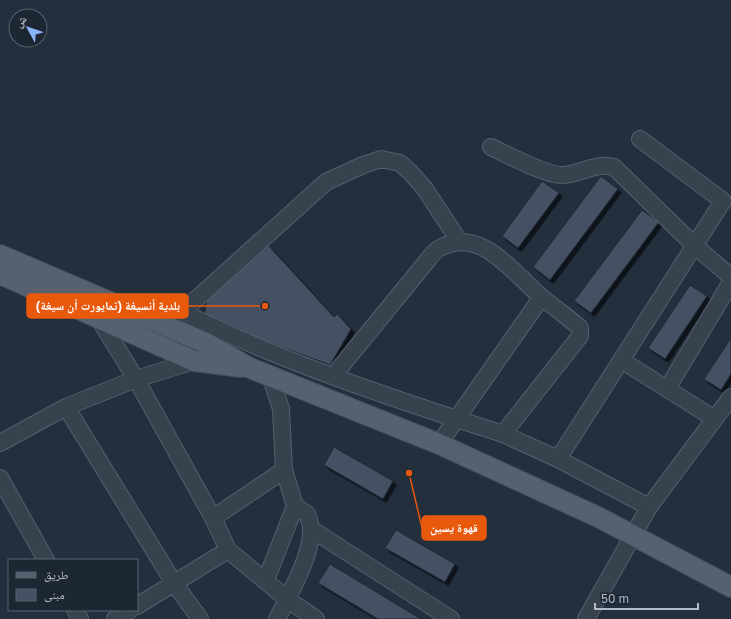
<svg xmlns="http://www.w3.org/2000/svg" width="731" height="619" font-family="'Golos Text','Noto Naskh Arabic',sans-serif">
<defs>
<filter id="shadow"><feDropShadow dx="3.5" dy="3.5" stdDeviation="0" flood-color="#0009"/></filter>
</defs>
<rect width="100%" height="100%" fill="#242f3e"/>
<path fill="#455162" stroke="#1f2835" filter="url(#shadow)" d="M601,176l17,13 -68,91 -17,-13z
M542,181l17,12 -41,55 -16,-12z
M642,210l17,12 -68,91 -17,-12z
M268,245l66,72 3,-3 14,15 -21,36 -126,-47 3,-20z
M690,285l17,11 -42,63 -17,-11z
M731,338v36l-10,16 -17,-11z
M334,447l59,34 -10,18 -59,-34z
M396,530l59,34 -10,18 -60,-34z
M330,564l91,55h-43l-60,-36z"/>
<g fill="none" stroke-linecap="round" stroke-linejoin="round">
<g stroke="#565f6c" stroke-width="18">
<path id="minor" d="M491,147c15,7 56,29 72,28 16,-1 35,-13 51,-8l80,78 37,32
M182,312c102,51 212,87 321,122
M99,319l37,60 77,139 15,32 59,49 29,20
M170,327l12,-15 144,-130 37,-17 18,-6 19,4 10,9 15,17 34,52
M621,360l94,59
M333,376l94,-115c3,-4 8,-11 13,-13 39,-22 71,22 97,45 14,13 29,22 43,35v8l-77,98 55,25 91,48
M667,389l64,-107
M66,407l108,176 26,36
M0,443l66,-36 70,-28 58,-18
M439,444l102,-146
M558,459l165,-258 -83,-62
M0,478l46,82
M213,518l71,-48
M311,529l140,90
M266,580l29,-74 -11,-36 -3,-61 -11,-34
M137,606l91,-56
M75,610l5,9
M115,619l15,-9
M277,619c12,-24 35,-63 34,-90 0,-5 -2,-10 -4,-15l-12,-8
M586,619l63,-112 82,-110"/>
</g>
<g stroke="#414a57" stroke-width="22">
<path id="major" d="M0,255l206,88 44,25 189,76 159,73 133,70
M0,274l194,87 47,6"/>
</g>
<use href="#minor" stroke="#38414e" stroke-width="16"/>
<use href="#major" stroke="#56606e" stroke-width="20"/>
</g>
<path fill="none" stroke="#e8590c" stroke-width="1.5" d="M265 306L188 306M409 473L422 528"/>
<g fill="#e8590c" stroke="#1d2633" stroke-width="1.5">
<circle cx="265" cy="306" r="4"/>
<circle cx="409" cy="473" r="4"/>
</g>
<g fill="#e8590c" stroke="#e8590c" stroke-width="1.5">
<rect x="27" y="294" width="161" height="24" rx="4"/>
<rect x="422" y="516" width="64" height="24" rx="4"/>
</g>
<g font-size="12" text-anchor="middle" font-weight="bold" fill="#fff">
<text x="108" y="310">بلدية أنسيغة (تمايورت أن سيغة)</text>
<text x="454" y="532">قهوة يسين</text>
</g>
<rect x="8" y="559" width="130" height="52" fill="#1d2633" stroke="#59626f"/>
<rect x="16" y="572" width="20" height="6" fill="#56606e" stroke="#59626f"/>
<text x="44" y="579" font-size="12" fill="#b4bcc9">طريق</text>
<rect x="16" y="589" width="20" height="12" fill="#455162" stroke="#59626f"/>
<text x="44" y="599" font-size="12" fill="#b4bcc9">مبنى</text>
<g transform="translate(28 28) rotate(310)"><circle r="19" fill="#1d2633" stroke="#59626f"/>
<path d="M0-3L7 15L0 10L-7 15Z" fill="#8ab4f8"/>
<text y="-6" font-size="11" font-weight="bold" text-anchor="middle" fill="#b4bcc9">ش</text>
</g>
<path d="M595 603v6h103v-6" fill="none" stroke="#b4bcc9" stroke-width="2"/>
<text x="601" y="603" font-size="12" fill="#b4bcc9" stroke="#1d2633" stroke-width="3" paint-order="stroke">50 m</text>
</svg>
